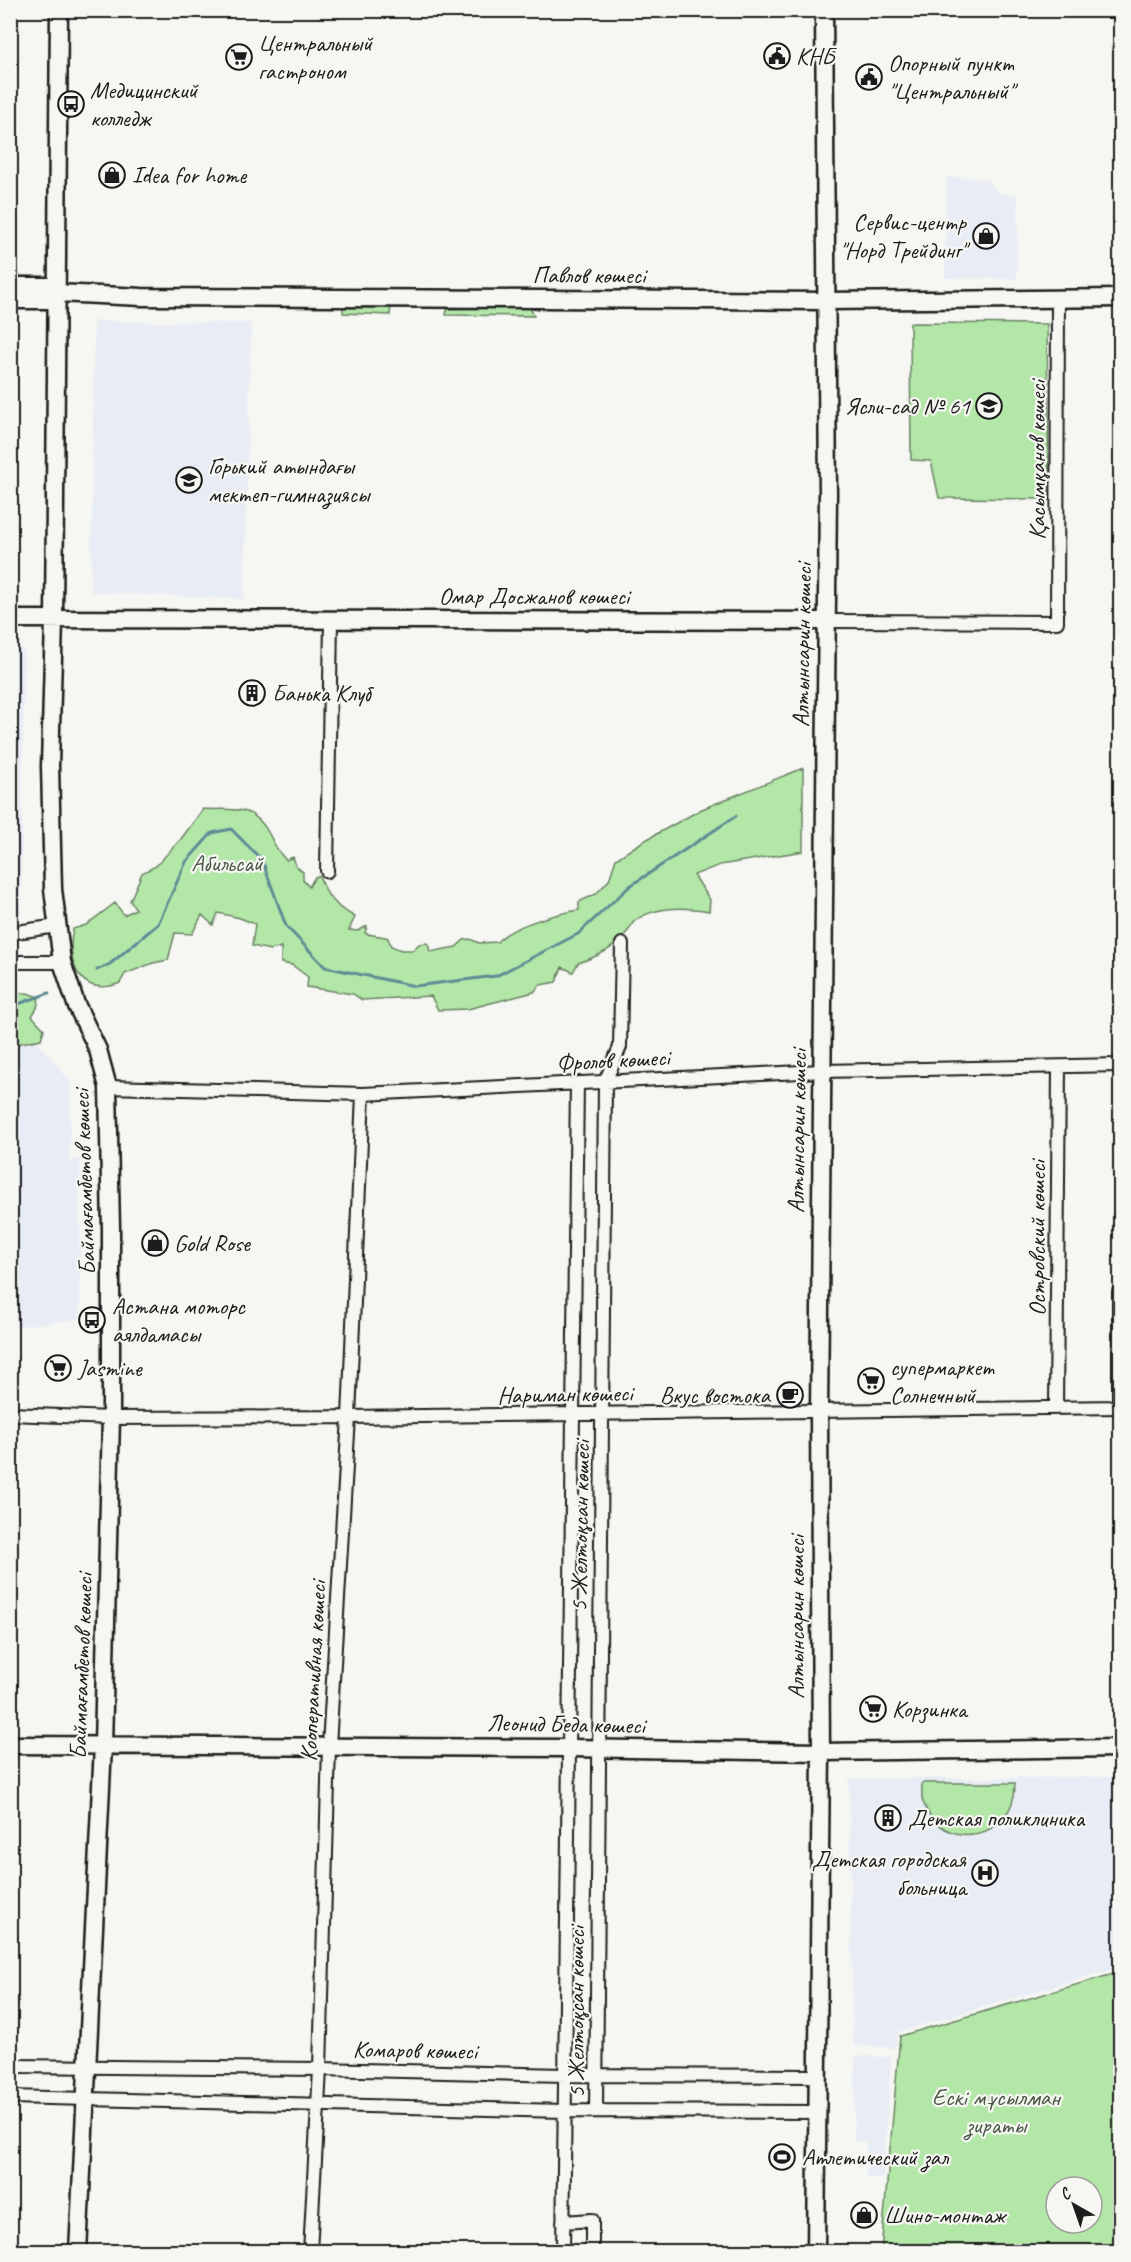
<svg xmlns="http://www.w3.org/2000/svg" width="1131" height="2262" font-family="Caveat,sans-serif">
<rect width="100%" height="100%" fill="#f6f6f2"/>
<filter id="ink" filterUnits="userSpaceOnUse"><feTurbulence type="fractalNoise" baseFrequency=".0167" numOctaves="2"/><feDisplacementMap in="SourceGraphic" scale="12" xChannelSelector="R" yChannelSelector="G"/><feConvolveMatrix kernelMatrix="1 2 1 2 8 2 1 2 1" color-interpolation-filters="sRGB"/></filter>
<g filter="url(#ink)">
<path fill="#e8ecf5" d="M946,177l40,2 14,15 18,1 -1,84 -72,-1z
M94,321l157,2 -7,276 -153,-7z
M10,649h14l-3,264h-11z
M36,1040l34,41v81l10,-4v161l-69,8 -1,-282z
M1120,1777v190l-222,65 -3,16 -42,-3 -4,-266z
M855,2056l36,1 -8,121h-17v-37h-12z"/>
<path fill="#b3e7a8" stroke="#688262" stroke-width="1.5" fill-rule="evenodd" d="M343,306h48l-1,9 -47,-2z
M530,307l4,9 -88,-1 1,-5 3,-1z
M910,323l137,1 2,175 -110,-1 -8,-37 -20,-1z
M803,768v83l-83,14 -26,10 16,25 -1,11c-23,-4 -53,-5 -73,9 -4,2 -5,7 -8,11 -14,18 -29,25 -50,32l-5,9 -11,-5 -6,15 -16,3 -6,7 -43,11 -23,6 -30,1 -7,-14 -69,4 -9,-6 -46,-7 1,-10 -16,-12 -11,-2v-16l-11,3 -18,-4 3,-22 -15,-6 -22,-5 -5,12 -11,-10 -10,19 -17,-1 -7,27 -15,3 -28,11 -5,9c-41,16 -54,-22 -47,-54l13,-4 29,-22 9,12 12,-6 -6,-8 12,-28 14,-7 25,-27 22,-30c29,2 49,-6 65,23 6,11 9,20 18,28l7,-3 3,9 7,6v8l6,7 6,-10 4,-1 9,19 12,13 15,9 -6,13 9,1 9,-5 -2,7c6,3 15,2 23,5l3,8 10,4h12l6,-6 9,-1 2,9 26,-5 8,-7 6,-1 9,4 18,-1c15,-17 59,-28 82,-32v-8l17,-8 13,-14 7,-21 26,-17 60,-33z
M17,993h10l12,4 -2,11 -5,8 12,13 -3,10 -30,6v-50z
M922,1783h93c1,59 -74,70 -92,19 -2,-5 -1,-13 -1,-19z
M1120,1972v279h-239l19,-215zM1056,2187h36v36h-36z"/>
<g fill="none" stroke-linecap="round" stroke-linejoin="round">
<path stroke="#5d8c95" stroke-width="3" d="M97,970l13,-6 48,-40 28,-62 26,-29 19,-4 31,31 24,66 39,41 90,19 81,-10 82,-42 52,-48 106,-70
M10,1007l39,-14"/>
<g stroke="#1c1c1c" stroke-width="16">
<path id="street" d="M826,621l231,1 1,-325
M327,871l4,-251
M10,933l47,-7
M10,962h52
M108,1087l255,7 459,-23 298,-6
M1119,1292v115
M1056,1408l3,-340
M10,1414l101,4 238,-1 771,-10
M10,2066l310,3 245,6 252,1
M10,2097l555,14 252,1
M596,2111l9,-1029 15,-35 2,-103
M563,2222l29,-2v32
M310,2252l10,-183 9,-323 20,-329 14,-323
M563,2252l14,-1169"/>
</g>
<g stroke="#1c1c1c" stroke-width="21">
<path id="secondary" d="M59,10l-5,610 -4,146 3,123 9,73 14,42 22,46 10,37 3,142v189l-8,328 -25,506
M10,286h47
M57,293l85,4 398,2 285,2 295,-3
M10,300h47
M10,619l816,2
M10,1745l559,3 252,4 299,-4
M816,2252l5,-500 -2,-340 9,-918 -4,-484"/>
</g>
<use href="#street" stroke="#f6f6f2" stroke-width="12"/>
<use href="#secondary" stroke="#f6f6f2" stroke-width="16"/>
</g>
</g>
<defs>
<g id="civic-ring" transform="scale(1.35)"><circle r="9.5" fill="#f6f6f2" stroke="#1c1c1c" stroke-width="1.5"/><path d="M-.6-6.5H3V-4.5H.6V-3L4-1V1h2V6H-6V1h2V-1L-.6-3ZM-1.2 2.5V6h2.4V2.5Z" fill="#1c1c1c"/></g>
<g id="supermarket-ring" transform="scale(1.35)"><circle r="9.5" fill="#f6f6f2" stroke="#1c1c1c" stroke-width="1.5"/><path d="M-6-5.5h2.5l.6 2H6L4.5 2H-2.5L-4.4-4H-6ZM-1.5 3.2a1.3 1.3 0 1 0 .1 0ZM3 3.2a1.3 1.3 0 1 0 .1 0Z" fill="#1c1c1c"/></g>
<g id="bus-ring" transform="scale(1.35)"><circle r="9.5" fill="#f6f6f2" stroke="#1c1c1c" stroke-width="1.5"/><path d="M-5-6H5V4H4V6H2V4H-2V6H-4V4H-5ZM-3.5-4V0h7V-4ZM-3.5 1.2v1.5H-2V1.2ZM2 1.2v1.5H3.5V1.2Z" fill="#1c1c1c"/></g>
<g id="shop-ring" transform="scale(1.35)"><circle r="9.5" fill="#f6f6f2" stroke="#1c1c1c" stroke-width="1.5"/><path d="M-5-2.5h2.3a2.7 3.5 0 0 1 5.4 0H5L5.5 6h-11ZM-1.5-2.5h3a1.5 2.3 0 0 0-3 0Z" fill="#1c1c1c"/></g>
<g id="school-ring" transform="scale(1.35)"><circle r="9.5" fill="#f6f6f2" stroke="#1c1c1c" stroke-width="1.5"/><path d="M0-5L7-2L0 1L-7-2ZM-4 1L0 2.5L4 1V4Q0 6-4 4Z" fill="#1c1c1c"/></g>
<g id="building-ring" transform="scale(1.35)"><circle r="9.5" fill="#f6f6f2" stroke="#1c1c1c" stroke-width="1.5"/><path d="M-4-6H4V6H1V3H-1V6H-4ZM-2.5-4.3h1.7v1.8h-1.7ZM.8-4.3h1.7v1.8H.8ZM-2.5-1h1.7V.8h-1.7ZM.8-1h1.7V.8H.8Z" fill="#1c1c1c"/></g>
<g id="cafe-ring" transform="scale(1.35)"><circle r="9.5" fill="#f6f6f2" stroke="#1c1c1c" stroke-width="1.5"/><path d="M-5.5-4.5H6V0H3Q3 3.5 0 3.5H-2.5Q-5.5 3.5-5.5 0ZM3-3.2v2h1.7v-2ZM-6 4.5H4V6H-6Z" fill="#1c1c1c"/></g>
<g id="hospital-ring" transform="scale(1.35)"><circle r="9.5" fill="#f6f6f2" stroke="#1c1c1c" stroke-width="1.5"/><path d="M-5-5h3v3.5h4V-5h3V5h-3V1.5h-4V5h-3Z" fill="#1c1c1c"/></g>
<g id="stadium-ring" transform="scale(1.35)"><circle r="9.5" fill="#f6f6f2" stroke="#1c1c1c" stroke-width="1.5"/><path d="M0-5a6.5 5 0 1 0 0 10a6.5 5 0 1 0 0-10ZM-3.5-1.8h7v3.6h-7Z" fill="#1c1c1c"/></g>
</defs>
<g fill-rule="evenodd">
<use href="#civic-ring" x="777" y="56"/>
<use href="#supermarket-ring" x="239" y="57"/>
<use href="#civic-ring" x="869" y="77"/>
<use href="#bus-ring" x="71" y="104"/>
<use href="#shop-ring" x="112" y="175"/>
<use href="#shop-ring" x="986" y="236"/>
<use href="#school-ring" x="989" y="406"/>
<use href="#school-ring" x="189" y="480"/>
<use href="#building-ring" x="252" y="693"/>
<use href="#shop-ring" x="155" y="1243"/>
<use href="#bus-ring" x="92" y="1320"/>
<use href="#supermarket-ring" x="58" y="1368"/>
<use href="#supermarket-ring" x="871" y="1381"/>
<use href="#cafe-ring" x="790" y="1395"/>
<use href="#supermarket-ring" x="873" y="1709"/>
<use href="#building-ring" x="888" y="1818"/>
<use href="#hospital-ring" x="985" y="1873"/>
<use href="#stadium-ring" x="782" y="2157"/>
<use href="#shop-ring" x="864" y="2215"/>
</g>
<g text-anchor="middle" stroke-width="4.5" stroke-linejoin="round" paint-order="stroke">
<g font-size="24" fill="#1c1c1c" stroke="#f6f6f2" text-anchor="start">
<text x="258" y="51">Центральный<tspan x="258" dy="28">гастроном</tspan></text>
<text x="796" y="64">КНБ</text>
<text x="888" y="71">Опорный пункт<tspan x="888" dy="28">"Центральный"</tspan></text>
<text x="90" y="98">Медицинский<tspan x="90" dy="28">колледж</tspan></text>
<text x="132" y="183">Idea for home</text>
<text x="966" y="230" text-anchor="end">Сервис-центр<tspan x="966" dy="28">"Норд Трейдинг"</tspan></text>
<text x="970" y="414" text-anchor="end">Ясли-сад № 61</text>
<text x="208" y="474">Горький атындағы<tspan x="208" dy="28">мектеп-гимназиясы</tspan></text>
<text x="272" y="701">Банька Клуб</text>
<text x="174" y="1251">Gold Rose</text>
<text x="112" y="1314">Астана моторс<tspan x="112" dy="28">аялдамасы</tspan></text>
<text x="890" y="1375">супермаркет<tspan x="890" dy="28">Солнечный</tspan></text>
<text x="78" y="1376">Jasmine</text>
<text x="770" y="1403" text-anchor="end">Вкус востока</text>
<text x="892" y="1717">Корзинка</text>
<text x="908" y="1826">Детская поликлиника</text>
<text x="966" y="1867" text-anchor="end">Детская городская<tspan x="966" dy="28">больница</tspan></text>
<text x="802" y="2165">Атлетический зал</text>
<text x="884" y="2223">Шино-монтаж</text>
</g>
<g font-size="24" fill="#1c1c1c" stroke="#f6f6f2">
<text x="589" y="283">Павлов көшесі</text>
<text transform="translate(1037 460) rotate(-90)" y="8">Қасымқанов көшесі</text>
<text x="534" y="604">Омар Досжанов көшесі</text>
<text transform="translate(802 645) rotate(-89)" y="8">Алтынсарин көшесі</text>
<text transform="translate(613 1060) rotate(-3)" y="8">Фролов көшесі</text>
<text transform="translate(797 1131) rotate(-89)" y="8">Алтынсарин көшесі</text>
<text transform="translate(84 1182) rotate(-92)" y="8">Баймағамбетов көшесі</text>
<text transform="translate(1037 1238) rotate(-90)" y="8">Островский көшесі</text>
<text transform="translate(565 1394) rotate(-1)" y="8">Нариман көшесі</text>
<text transform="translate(580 1526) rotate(-89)" y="8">5 Желтоқсан көшесі</text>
<text transform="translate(796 1617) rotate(-90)" y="8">Алтынсарин көшесі</text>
<text transform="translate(81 1666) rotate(-88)" y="8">Баймағамбетов көшесі</text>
<text transform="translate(313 1671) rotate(-87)" y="8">Кооперативная көшесі</text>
<text transform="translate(566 1724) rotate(1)" y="8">Леонид Беда көшесі</text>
<text transform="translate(576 2012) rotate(-90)" y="8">5 Желтоқсан көшесі</text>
<text transform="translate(415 2050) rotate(1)" y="8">Комаров көшесі</text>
</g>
<g font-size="24" fill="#495946" stroke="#f6f6f2">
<text x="227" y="871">Абильсай</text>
<text x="996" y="2105">Ескі мұсылман<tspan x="996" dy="28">зираты</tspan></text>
</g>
</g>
<rect width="1131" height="2262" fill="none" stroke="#f6f6f2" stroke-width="36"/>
<rect x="18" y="18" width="1095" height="2226" fill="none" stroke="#1c1c1c" stroke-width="2" filter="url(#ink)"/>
<g transform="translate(1074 2205) rotate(320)"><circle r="28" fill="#f6f6f2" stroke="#9f9f9c" stroke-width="1.5"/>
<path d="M0-4.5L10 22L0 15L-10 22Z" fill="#1c1c1c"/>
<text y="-9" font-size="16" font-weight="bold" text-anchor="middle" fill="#1c1c1c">С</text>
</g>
</svg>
